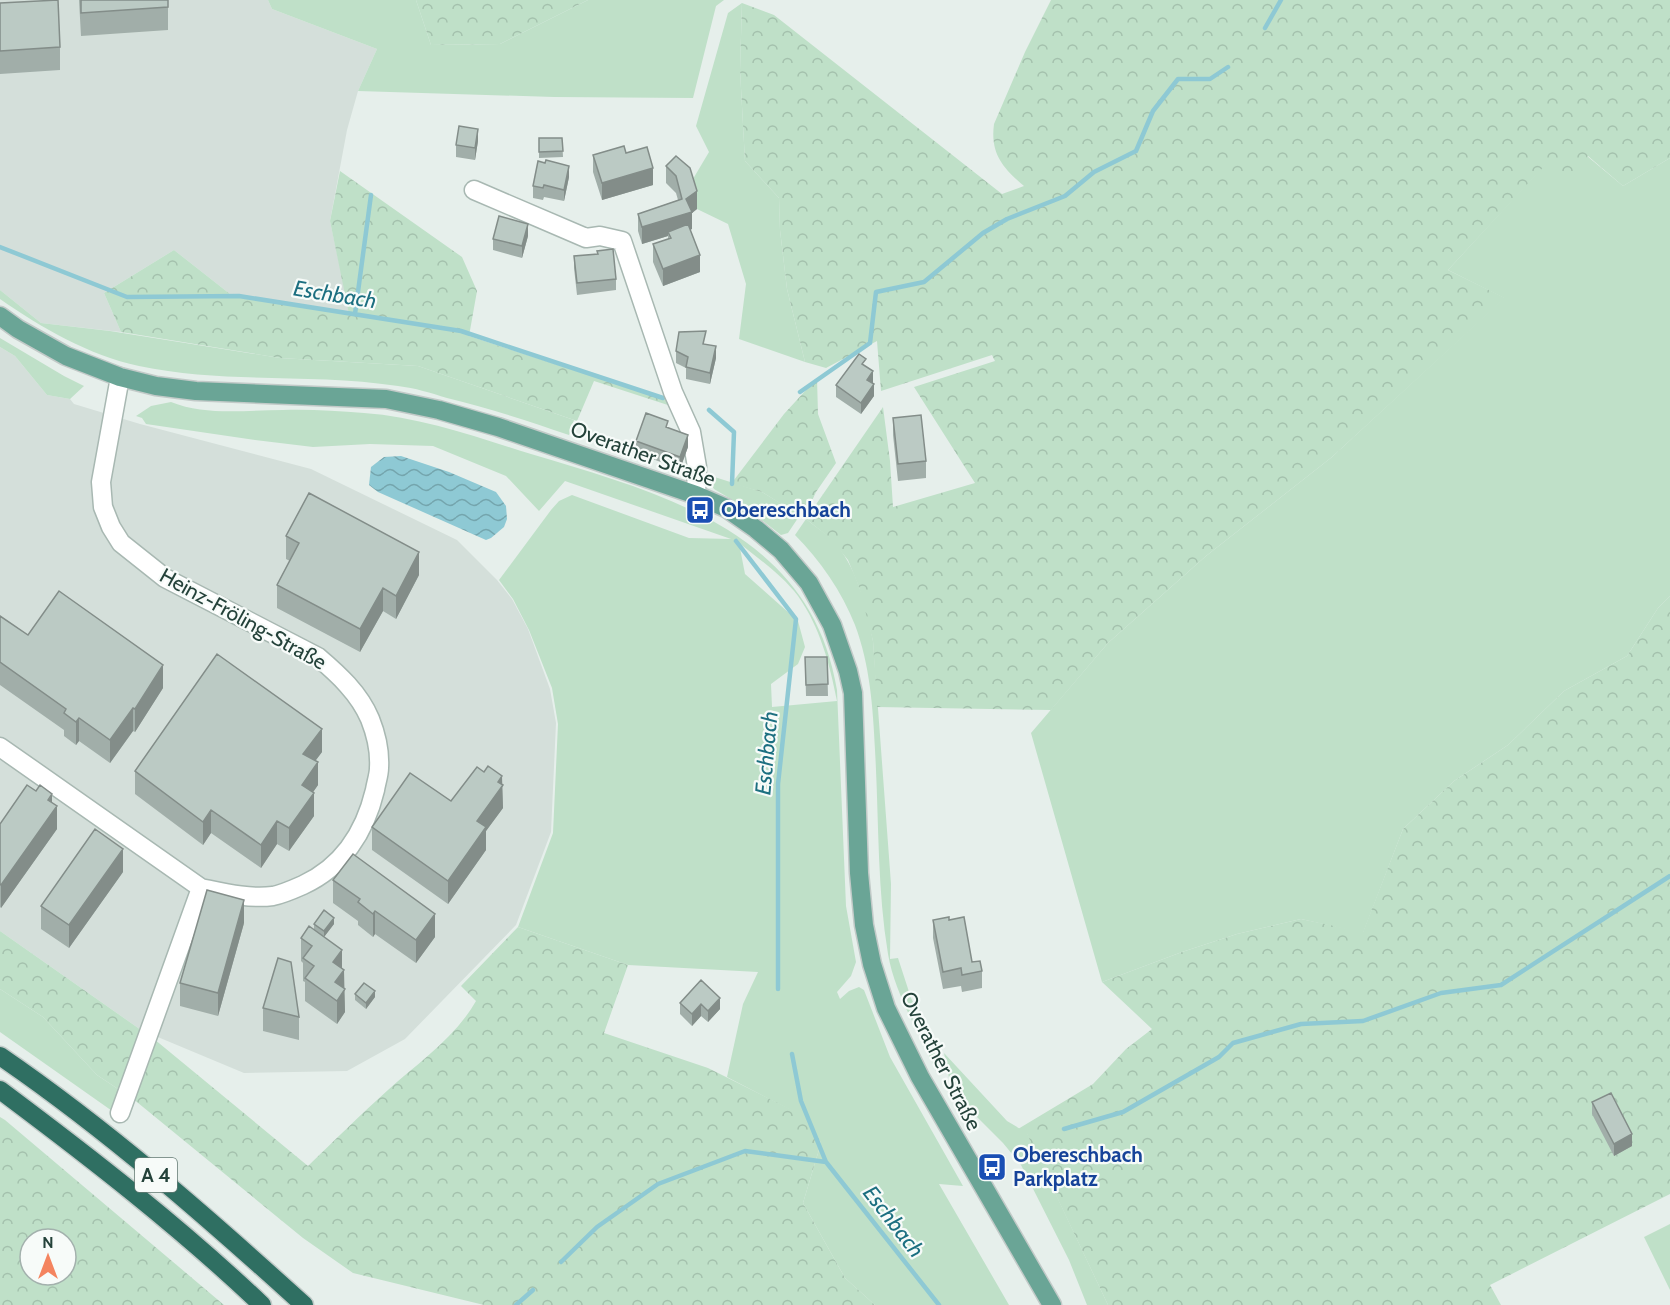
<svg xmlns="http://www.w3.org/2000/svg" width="1670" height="1305" font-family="Cabin,sans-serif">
<defs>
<pattern id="forest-crowns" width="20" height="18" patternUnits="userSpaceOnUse" patternTransform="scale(1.5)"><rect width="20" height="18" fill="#bfe0c8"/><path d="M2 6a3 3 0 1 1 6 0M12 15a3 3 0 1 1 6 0" fill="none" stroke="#a4c1ad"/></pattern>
<pattern id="water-waves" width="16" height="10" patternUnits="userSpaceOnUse" patternTransform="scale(1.5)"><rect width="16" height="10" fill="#8ec9d4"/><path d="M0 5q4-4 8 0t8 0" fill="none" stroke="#74a5ad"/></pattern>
</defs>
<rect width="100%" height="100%" fill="#e6efeb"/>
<path fill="#d4dfda" d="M0,0h268l4,9 105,40 -19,42 -11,39 -17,91 20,93 -120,-20 -56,-44 -70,43 17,39 -80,-9 -41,-33z
M0,347l15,9 32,39 23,4 4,5 66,20 171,45 146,71 40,40 15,19 16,30 22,60 6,34 -5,109 -35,93 -111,114 -58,32 -103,2 -103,-43 -141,-99z"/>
<path fill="#bfe0c8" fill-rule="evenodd" d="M268,0h148l15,45 69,-1 88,-44h136l-8,6 -23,92 -139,-1 -196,-6 19,-42 -105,-40z
M742,3l-2,67 5,91 34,37 1,32 7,59 18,73 -66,-23 7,-55 -18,-60 -31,-15 -7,-25 19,-32 -13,-26 32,-113z
M1587,156l36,30 47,-28v438l-12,12 -31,48 -63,35 -56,54 -54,36 -51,48 -40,104 -62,-14 -64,15 -55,18 -80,30 -71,-249 77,-90 98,-87 126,-99 172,-159 -56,-28 102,-111z
M0,290l41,33 69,8 170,27 138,8 156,54 -5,15c-40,-14 -81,-27 -122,-37 -16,-5 -32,-10 -49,-12 -86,-13 -174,-2 -259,-20 -51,-11 -97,-38 -139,-67z
M0,338l64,38 20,10 -14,13 -23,-4 -32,-39 -15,-9z
M171,402c35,14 74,8 112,8 26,-1 54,1 81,3 57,4 112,24 167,41 132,40 280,77 306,236l9,216 10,56 -5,14 -14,16 3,7 9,-8 10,-4 5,3 26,67 73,129 -24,-2 70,121h-134l-30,-27 -42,-75 18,-60 -13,-24 -81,-42 16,-73 15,-32 -130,-7 -110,-38 35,-94 5,-109 -6,-36 -23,-58 -16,-31 -14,-19 52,-70 8,-9 13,-6 117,43 42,1 -166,-58 -26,30 -33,-35 -73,-30 -63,-2 -57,3 -58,-7 -109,-16 -4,-6 -6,-2 15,-10zM739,543c20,16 43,32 59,53 22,31 32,69 39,105l-65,6 -1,-23 27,-20 7,-17 -7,-26 -53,-47z
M705,474l57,18 38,23 -12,18 -7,2 -35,-27 -32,-19z
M806,519c8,7 18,13 26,20 25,28 34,66 41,102l18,243 -1,75 8,-1 13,40 17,37 6,6 2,30c-16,-38 -41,-76 -48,-117 -11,-67 -9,-136 -13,-204 -2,-42 -5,-85 -20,-125 -13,-33 -35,-65 -60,-90z
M0,989l43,28 54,58 24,16 -6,22 -115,-81z
M944,1053l63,68 20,12 81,172h-21l-18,-45 -48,-95 -18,-22 -45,-45 -8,-15z
M1670,1224v66l-26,-53z"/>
<path fill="url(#forest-crowns)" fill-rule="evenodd" d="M416,0h172l-88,44 -69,1z
M1051,0h619v158l-47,28 -35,-30 -20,21 -18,-17 -102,110 57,28 -173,159 -126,99 -98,87 -57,67 -174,-3 -4,-66 -14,-54 -11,-27 -18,-22 -24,-19 77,-112 7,54 3,46 82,-24 -61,-96 81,-26 -3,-6 -111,36 -4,-50 -51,27 -21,-6 -18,-73 -7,-59 -1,-32 -34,-37 -5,-91 2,-67 32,12 228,179 22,-8c-21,-18 -34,-32 -30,-62l31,-72z
M340,171l122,86 15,34 -8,45 206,67 2,5 -83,-27 -17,40 -159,-55 -138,-8 -159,-26 -17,-39 70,-43 56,44 119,20 -19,-93z
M817,378l1,36 18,49 -20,29 -12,26 -42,-26 -28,-8v-4l50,-66z
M1670,596v598l-180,91 11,20h-393l-81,-171 -9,-5 75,-45 33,-35 26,-20 -50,-47 80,-30 55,-18 64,-15 62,13 40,-103 51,-48 54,-36 56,-54 63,-35 31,-48z
M518,927l110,38 -24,68 104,35 100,50 13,25 -18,60 42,75 30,27h-391l-131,-32 -50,-35 -171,-140 22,-59 154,127c26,-25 53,-52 80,-76 31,-28 67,-52 88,-89l-15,-15z
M0,931l141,99 -20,61 -24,-16 -54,-58 -43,-28z
M0,1117l5,3 219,185h-224zM30,1239h36v36h-36z"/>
<path fill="url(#water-waves)" d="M401,456l48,16 47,20 10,14 1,13 -3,8 -13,11 -5,2 -108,-48 -9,-7 2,-18 13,-10z"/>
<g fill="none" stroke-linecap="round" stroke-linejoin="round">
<path stroke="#8ec9d4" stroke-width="4.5" d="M1265,28l16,-28
M0,247l127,50 112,-1 222,35 202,67
M355,314l16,-119
M800,392l70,-49 6,-51 48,-10 59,-49 24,-14 58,-23 29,-24 42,-21 17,-40 25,-32h32l18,-12
M709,410l25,22 -2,52
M736,541l60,78 -18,165v205
M792,1054l9,47 25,61 113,143
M1064,1129l59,-17 96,-55 14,-14 68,-19 62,-3 78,-28 60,-8 169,-109
M561,1262l36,-35 61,-43 87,-33 81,11
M516,1305l17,-15"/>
<g stroke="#a8b8b2" stroke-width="21">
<path id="minor" d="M474,190l112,48 14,-2 22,5 51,151 18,40 6,35 -1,28
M0,747l201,141c24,5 48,11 72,8 10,-2 21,-7 30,-11 39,-18 62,-53 72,-95 1,-7 4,-15 4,-22 1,-16 -3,-34 -9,-49 -11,-26 -32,-45 -52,-62l-153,-79 -44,-35 -10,-16 -8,-20 -2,-25 19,-105
M120,1113l81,-225"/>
</g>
<g stroke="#c2cac8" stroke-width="21">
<path id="major" d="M0,316l18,13 48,27 54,21 36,9 40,5 190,8 53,11 59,17 198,68 30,13 30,21 25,21 28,33 23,42 16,46 5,22 6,180 5,52 8,39 14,44 34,69 132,228"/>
</g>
<g stroke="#c2cac8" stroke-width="21">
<path id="highway" d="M0,1056c108,74 207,161 304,249
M0,1090c91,68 180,137 262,215"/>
</g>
<use href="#minor" stroke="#fff" stroke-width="18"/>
<use href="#major" stroke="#6aa596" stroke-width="18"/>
<use href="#highway" stroke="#2f6f62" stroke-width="18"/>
</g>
<path fill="#a1aea9" d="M79,0h89v30l-87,6z
M0,3l60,44v23l-60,4z
M539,138h23l1,19 -24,1z
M478,141l-3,19 -19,-3v-12z
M626,153l27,32 -51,15 -9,-28v-17z
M676,156l21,53 -5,4v16l-2,1 10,42 -37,14 -10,-24v-18l15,-5v-3l-26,8 -4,-13v-17l40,-14 -2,-7 -10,-10v-17z
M569,177l-5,24 -20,-4 -1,3 -10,-2v-12z
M528,236l-6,22 -29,-8v-11z
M574,256l42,23v11l-39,5 -3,-27z
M705,344l11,14 -6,26 -24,-5v-11l-10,-5v-12z
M866,366l7,17 1,13 -13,18 -25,-17v-12z
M893,418l33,43v17l-28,3 -5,-46z
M668,428l20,19 -8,22 -44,-16v-12z
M286,536l133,39 -23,44 -13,-8 -23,41 -83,-44v-23l13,-24 -4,-2z
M0,616l28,19 135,53 -28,44 -2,-1 -23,32 -31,-22 -3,4 -12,-9v-6l-64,-45z
M805,657h22l1,39h-22z
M322,752l-6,8 2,25 -5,7 1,24 -25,35 -12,-7 -16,24 -50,-35 -8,12 -68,-51v-23z
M484,772l18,13 1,23 -17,23v19l-38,54 -76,-54v-23l79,-26z
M52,803l5,26 -56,79 -1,-1v-83z
M123,872l-54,76 -28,-19v-23z
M333,880l102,57 -19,26 -41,-29 -2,3 -15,-12v-4l-25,-18z
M933,920h16l23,42 10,9v17l-20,4 -1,-6 -18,3 -10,-51z
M244,923l-26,93 -38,-10v-23z
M314,924h20l-10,13 18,31 2,21 1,23 -8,12 -32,-23v-19l-2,-1v-18l-2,-2v-23l13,-9z
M701,980l19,29 -12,13 -7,-6 -9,10 -12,-12v-11z
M355,994l20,3 -9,12 -11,-9z
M263,1008l36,9v23l-36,-9z
M1592,1102l40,44 -18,10 -22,-42z"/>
<path fill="#838d89" d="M478,129v12l-3,19v-12z
M569,166v11l-5,24v-11z
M653,168v17l-51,15v-17z
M697,191v18l-5,4v16l-22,7 -2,-4v4l-26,8v-17z
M528,224v12l-6,22v-12z
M700,255v17l-37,14v-17z
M716,346v12l-6,26v-11z
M873,371v12l-6,8v-11z
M874,384v12l-13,18v-11z
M688,435v12l-8,22v-12z
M419,552v23l-23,44v-23z
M383,588v23l-23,41v-23z
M163,665v23l-28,44v-23z
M133,708v23l-23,32v-23z
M79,718v23l-3,4v-23z
M322,729v23l-19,25v-23z
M318,762v23l-16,23v-23z
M502,776l1,32 -17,23v19l-38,54v-23l29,-60 21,-39z
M314,793v23l-25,35v-23z
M52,794v18l5,-6v23l-56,79v-23z
M211,810v23l-8,12v-23z
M277,821v23l-16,24v-23z
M123,849v23l-54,76v-23z
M244,900v23l-26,93v-23z
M375,911v23l-2,3v-23z
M435,914v23l-19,26v-23z
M334,918v6l-10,13v-6z
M342,950v23l-9,-11z
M344,970l1,42 -8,12v-23l-2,-19z
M375,991v6l-9,12v-6z
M720,998v11l-12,13v-11z
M701,1004v12l-9,10v-12z
M1632,1134v12l-18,10v-12z"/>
<path fill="#bbcac4" stroke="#838d89" stroke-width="1.5" d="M58,0l2,47 -60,4v-48z
M81,0h87v7l-87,6z
M459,126l19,3 -3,19 -19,-3z
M539,138h23l1,13 -24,1z
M624,146l2,7 21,-6 6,21 -51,15 -9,-28z
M676,156l14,12 7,23 -11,8 6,13 -50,15 -4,-13 44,-15 -6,-23 -10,-10z
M546,160l23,6 -5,24 -20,-5 -1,3 -10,-2 5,-25 7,2z
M499,216l29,8 -6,22 -29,-7z
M688,224l12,31 -37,14 -10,-25 18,-6 -3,-6z
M613,249l3,30 -39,4 -3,-27 24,-2 -1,-3z
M706,331l-3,13 13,2 -6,27 -24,-6 2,-10 -12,-6 3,-19z
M859,354l7,5 -4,5 11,7 -6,9 7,4 -13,19 -25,-18z
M646,413l22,8 -2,6 22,8 -8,22 -44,-16z
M921,415l5,46 -28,3 -5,-46z
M309,493l110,59 -23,44 -13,-8 -23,41 -83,-44 22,-42 -13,-7z
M59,591l104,74 -28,44 -2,-1 -23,32 -31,-22 -3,4 -12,-9 2,-4 -66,-47v-46l28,19z
M217,654l105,75 -19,25 15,8 -16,23 12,8 -25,35 -12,-7 -16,24 -50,-35 -8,12 -68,-51z
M805,657h22l1,27 -22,1z
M488,766l14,10 -4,6 5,3 -26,36 9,6 -38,54 -76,-54 38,-54 41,28 26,-34 7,5z
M27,785l9,6 4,-6 12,9 -4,6 9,6 -56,79 -1,-1v-60z
M95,829l28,20 -54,76 -28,-19z
M353,854l82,60 -19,26 -41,-29 -2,3 -15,-12 2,-3 -27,-19z
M207,890l37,10 -26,93 -38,-10z
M324,910l10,8 -10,13 -10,-7z
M949,917v3l15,-3 8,45 8,-1 2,10 -20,4 -1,-7 -18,4 -10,-52z
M309,926l33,24 -9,12 11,8 -9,12 10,7 -8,12 -32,-23 9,-12 -11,-8 9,-12 -11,-8z
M278,958l13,4 8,55 -36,-9z
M701,980l19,18 -12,13 -7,-7 -9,10 -12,-11z
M364,983l11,8 -9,12 -11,-9z
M1611,1093l21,41 -18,10 -22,-42z"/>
<defs>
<g id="bus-square" transform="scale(1.5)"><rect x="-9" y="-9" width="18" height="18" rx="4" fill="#1a4fb4" stroke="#f7fbf9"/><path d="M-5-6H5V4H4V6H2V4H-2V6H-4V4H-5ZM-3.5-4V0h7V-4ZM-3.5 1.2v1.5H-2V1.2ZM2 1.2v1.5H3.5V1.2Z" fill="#fff"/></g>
</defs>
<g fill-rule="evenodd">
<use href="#bus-square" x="700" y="510"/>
<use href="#bus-square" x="992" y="1167"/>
</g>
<g text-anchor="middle" stroke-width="4.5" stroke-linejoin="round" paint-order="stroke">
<rect fill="#f7fbf9" stroke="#637a73" stroke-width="1.5" x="135" y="1158" width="42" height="34" rx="4.5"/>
<g font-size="20" font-weight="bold" fill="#24423a">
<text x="156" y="1182">A 4</text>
</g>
<g font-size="21" fill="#24423a" stroke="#f7fbf9">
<text transform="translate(643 454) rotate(20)" y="7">Overather Straße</text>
<text transform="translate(243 619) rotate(29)" y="7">Heinz-Fröling-Straße</text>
<text transform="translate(941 1061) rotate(63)" y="7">Overather Straße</text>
</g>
<g font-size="21" font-weight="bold" fill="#164399" stroke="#f7fbf9" text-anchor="start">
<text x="721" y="517">Obereschbach</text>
<text x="1013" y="1162">Obereschbach<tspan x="1013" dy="24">Parkplatz</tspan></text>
</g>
<g font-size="22" font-style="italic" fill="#1c6f80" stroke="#f7fbf9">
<text transform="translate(335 294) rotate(9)" y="8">Eschbach</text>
<text transform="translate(766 753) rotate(-85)" y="8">Eschbach</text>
<text transform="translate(894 1221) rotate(52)" y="8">Eschbach</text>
</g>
</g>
<g transform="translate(48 1257)"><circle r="28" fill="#f7fbf9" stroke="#a3b1ad" stroke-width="1.5"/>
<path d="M0-4.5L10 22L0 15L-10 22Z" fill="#f4845f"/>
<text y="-9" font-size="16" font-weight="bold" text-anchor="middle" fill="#24423a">N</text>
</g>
</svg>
